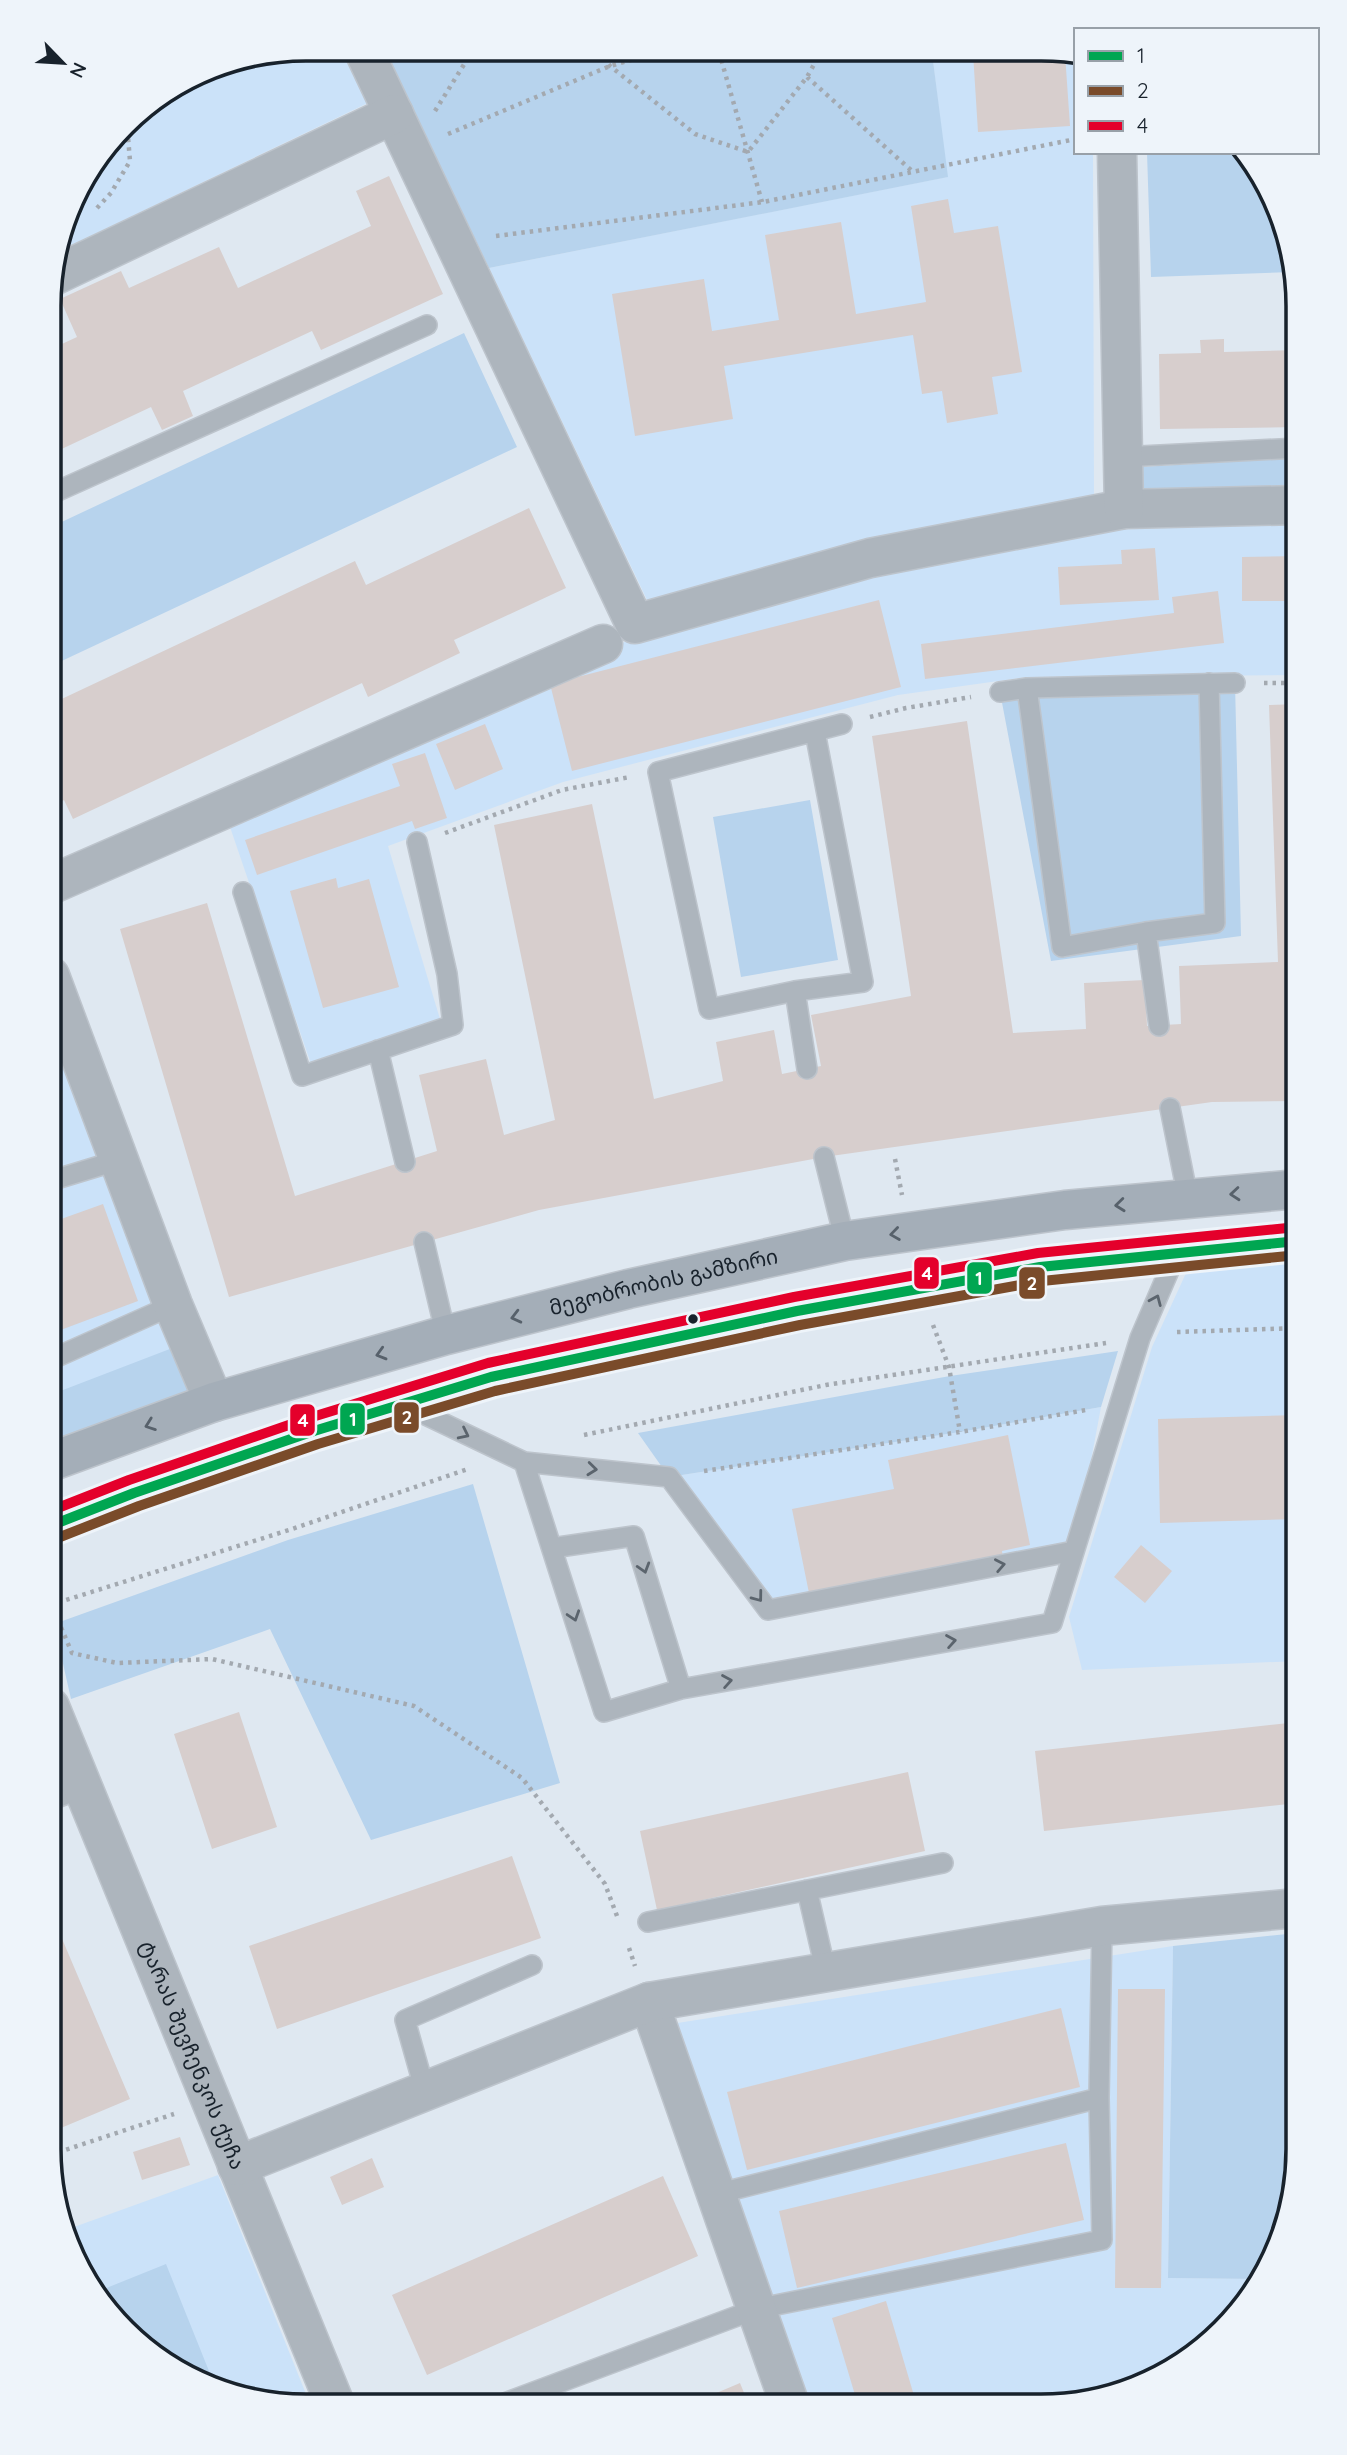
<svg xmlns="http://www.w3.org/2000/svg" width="1347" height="2455" font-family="Quicksand,'Noto Sans Georgian',sans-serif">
<rect width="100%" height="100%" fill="#dfe8f1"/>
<path fill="#cbe2f9" d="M306,49h39l25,53 -313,150 19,-60 60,-79 72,-45z
M932,53l144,1v98h17l1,347 -446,103 -159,-334 458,-91z
M1298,523v152l-272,2 -128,18 -335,87 -175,64 52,173 -129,45 -81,-237 401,-188 243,-66 237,-43z
M50,1023l144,348 -144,60z
M1298,1262v399l-216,9 -13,-53 83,-270 35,-76z
M1101,1407l-27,144 -306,59 -99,-133 291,-45z
M1173,1946l-5,332 92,1 -15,27 -61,56 -60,30 -83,14 -236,-1 -134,-381z
M218,2175l92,229h-38l-79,-24 -56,-38 -44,-50 -30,-61z"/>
<path fill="#b7d3ed" d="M384,49l548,4 16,124 -459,91z
M1147,152h98l9,11 30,60 8,49 -141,5z
M464,333l53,114 -466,219v-139z
M1298,458v39l-157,5 -1,-35z
M1235,683l6,253 -190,25 -51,-269z
M810,800l28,160 -97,17 -28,-160z
M175,1347l18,47 -143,55v-54z
M1118,1351l-17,56 -141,25 -291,45 -31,-44 312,-57z
M473,1484l87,299 -189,57 -101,-211 -199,70 -17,-75 234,-84z
M1297,1933v233l-18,81 -19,32 -92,-1 5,-332z
M166,2264l49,122 -22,-6 -56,-38 -43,-49z"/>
<path fill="#d7cecd" d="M973,53l92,1 5,72 -92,6z
M389,176l54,118 -122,56 -9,-19 -129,60 10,25 -31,14 -11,-23 -100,47v-105l26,-12 -17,-38 61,-28 8,17 90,-41 19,41 133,-62 -15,-35z
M948,199l6,34 44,-7 24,146 -30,5 6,37 -51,9 -5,-32 -20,3 -9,-59 -189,31 9,53 -98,17 -23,-142 92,-15 8,52 67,-11 -14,-85 76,-13 15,92 70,-12 -15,-96z
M1224,339v13l74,-2v77l-138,2 -1,-75 42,-1 -1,-13z
M529,508l37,80 -112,52 6,13 -92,44 -6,-14 -289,136 -9,-19 -13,7v-103l304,-143 11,24z
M1155,548l4,52 -99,5 -2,-38 64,-3 -1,-14z
M1298,556v45h-56v-44z
M1218,591l6,52 -299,36 -4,-35 253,-31 -2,-16z
M879,600l22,87 -329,84 -22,-87z
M1298,704v397l-86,1 -388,55 -285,53 -310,87 -109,-368 87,-26 88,293 142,-45 -18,-76 67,-16 18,76 51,-15 -61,-295 98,-21 62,295 69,-18 -7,-39 58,-12 8,44 39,-8 -10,-51 100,-19 -39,-260 95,-15 46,312 73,-4 -2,-46 61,-3 2,46 34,-2 -2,-58 99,-4 -9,-257z
M485,724l18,45 -48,21 -19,-46z
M425,753l22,65 -32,11 -3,-8 -155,54 -12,-35 155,-54 -8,-22z
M336,878l2,10 31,-9 30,108 -76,21 -33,-117z
M103,1204l35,97 -88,33v-111z
M1298,1415v104l-138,4 -2,-104z
M1008,1435l22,110 -28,6 2,14 -195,28 -17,-84 102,-20 -6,-29z
M1141,1545l31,26 -27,32 -31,-26z
M239,1712l38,115 -65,22 -38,-115z
M1298,1722v81l-254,28 -9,-80z
M908,1772l17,79 -268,59 -17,-79z
M512,1856l29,82 -264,91 -28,-83z
M49,1908l81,191 -81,34z
M1118,1989h47l-4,299h-46z
M1061,2008l19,79 -333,83 -20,-78z
M180,2137l10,28 -48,15 -9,-28z
M1066,2143l18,77 -287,68 -18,-77z
M372,2158l12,29 -42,18 -12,-28z
M663,2176l35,80 -271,119 -35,-80z
M886,2301l29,98 -21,7 -36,-1 -26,-87z
M740,2383l9,22h-61z"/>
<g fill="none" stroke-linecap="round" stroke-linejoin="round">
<g stroke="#bdc4cc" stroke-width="22">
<path id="lane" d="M1122,457l176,-9
M51,494l376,-169
M1027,688l35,259 84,-15 13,94
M1000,692l27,-4 208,-5
M243,892l59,184 151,-51 -6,-51 -30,-132
M1146,932l69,-9 -6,-240
M795,991l68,-9 -48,-250
M378,1050l27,112
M807,1069l-12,-78 -86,18 -51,-237 184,-48
M1170,1108l18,90
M824,1157l21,84
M50,1181l69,-21
M424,1242l22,93
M50,1360l123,-55
M407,1406l117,56 80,250 77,-23 371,-66 88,-285 37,-86
M524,1462l145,15 99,133 306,-59
M552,1548l82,-12 47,153
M49,1801l33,-13
M807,1890l19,82
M648,1922l295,-59
M425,2091l-20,-71 127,-55
M716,2194l383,-96
M502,2404l254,-95 346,-69 -3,-142 3,-172"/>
</g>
<g stroke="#bdc4cc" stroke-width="41">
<g id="street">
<path d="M363,49l272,575 235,-66 254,-49 174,-4"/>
<path d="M1117,152l7,357"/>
<path d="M51,277l343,-163"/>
<path d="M50,885l553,-241"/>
<path d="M50,976l123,329 41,97"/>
<path id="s1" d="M50,1707l285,697"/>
<path d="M649,2002l141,403"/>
<path d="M237,2166l412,-164 453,-76 195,-18"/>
</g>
</g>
<g stroke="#bdc4cc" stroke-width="41">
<g id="primary">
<path id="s2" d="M50,1462l164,-60 232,-67 182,-46 217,-48 220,-31 233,-21"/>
<path d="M50,1526l84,-33 180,-62 177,-54 306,-66 243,-44 258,-26"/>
</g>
</g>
<path stroke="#a3a9b0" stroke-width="4.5" stroke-dasharray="3.5 5" stroke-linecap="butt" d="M598,51l12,15 85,68 53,18 59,-75 14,-25
M719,52l43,150
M807,77l105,94
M435,111l38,-61
M448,134l162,-68 52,-15
M97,208l14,-15 19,-32 -3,-36
M496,236l267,-34 313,-63
M1264,683h34
M870,717l36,-9 65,-11
M445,833l117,-43 68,-13
M895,1159l7,36
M933,1325l16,42 11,65
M1177,1332l121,-4
M584,1435l242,-50 280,-42
M704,1471l256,-39 126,-22
M51,1604l21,49 45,10 95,-4 202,47 108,72 83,106 12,32
M50,1605l239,-75 179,-61
M629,1948l6,18
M50,2155l124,-41"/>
<use href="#lane" stroke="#adb5bd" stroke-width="19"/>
<use href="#street" stroke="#adb5bd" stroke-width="38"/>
<use href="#primary" stroke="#a4aeb8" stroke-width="38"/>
<g stroke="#eef4fa" stroke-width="16">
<path id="bus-1" d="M50,1526l84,-33 180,-62 177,-54 306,-66 243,-44 258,-26"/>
</g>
<g stroke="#eef4fa" stroke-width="16">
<path id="bus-2" d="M55,1539l84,-33 179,-62 177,-53 305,-66 242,-44 256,-26"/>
</g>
<g stroke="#eef4fa" stroke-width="16">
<path id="bus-3" d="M50,1511l79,-31 180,-62 179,-55 306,-66 244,-44 259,-26"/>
</g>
<use href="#bus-1" stroke="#00a651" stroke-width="10"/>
<use href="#bus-2" stroke="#7a4b2a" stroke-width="10"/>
<use href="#bus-3" stroke="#e4002b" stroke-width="10"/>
</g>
<defs><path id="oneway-chevron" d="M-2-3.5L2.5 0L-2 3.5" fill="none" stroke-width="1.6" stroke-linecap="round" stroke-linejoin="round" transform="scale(1.75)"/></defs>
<g stroke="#57616b">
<use href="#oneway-chevron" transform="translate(1235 1194) rotate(175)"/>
<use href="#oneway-chevron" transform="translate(1120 1205) rotate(174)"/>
<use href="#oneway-chevron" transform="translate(895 1234) rotate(172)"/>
<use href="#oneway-chevron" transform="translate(516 1317) rotate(166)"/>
<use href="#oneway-chevron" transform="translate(381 1354) rotate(164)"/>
<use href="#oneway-chevron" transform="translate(150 1425) rotate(160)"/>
</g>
<g stroke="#5b646d">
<use href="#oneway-chevron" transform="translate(1156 1300) rotate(-67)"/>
<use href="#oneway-chevron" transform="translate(464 1434) rotate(26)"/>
<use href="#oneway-chevron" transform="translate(592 1469) rotate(6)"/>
<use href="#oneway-chevron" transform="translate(1000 1565) rotate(-11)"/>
<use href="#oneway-chevron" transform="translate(644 1568) rotate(73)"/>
<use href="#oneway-chevron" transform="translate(758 1597) rotate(53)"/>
<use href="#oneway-chevron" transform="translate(574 1616) rotate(72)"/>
<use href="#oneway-chevron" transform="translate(951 1641) rotate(-10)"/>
<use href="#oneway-chevron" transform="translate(727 1681) rotate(-10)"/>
</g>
<circle fill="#18222c" stroke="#eef4fa" stroke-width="2.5" cx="693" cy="1319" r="6"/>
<g text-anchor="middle" stroke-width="5" stroke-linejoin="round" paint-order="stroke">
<g font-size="21" fill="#18222c" stroke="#eef4fa">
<text dy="7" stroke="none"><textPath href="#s2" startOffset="640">მეგობრობის გამზირი</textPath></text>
<text dy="7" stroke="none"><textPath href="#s1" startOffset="376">ტარას შევჩენკოს ქუჩა</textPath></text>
</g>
</g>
<path d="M0 0H1347V2455H0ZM306 61H1041A245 245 0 0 1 1286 306V2149A245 245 0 0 1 1041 2394H306A245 245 0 0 1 61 2149V306A245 245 0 0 1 306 61Z" fill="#eef4fa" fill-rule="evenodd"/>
<path fill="none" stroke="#18222c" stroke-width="3.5" d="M306 61H1041A245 245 0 0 1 1286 306V2149A245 245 0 0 1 1041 2394H306A245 245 0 0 1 61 2149V306A245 245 0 0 1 306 61Z"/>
<g stroke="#eef4fa" stroke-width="2.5">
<rect x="913" y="1256" width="27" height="34" rx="7" fill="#e4002b"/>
<rect x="966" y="1261" width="27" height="34" rx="7" fill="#00a651"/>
<rect x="1018" y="1266" width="28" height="34" rx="7" fill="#7a4b2a"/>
<rect x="393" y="1401" width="27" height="33" rx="7" fill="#7a4b2a"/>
<rect x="339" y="1402" width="27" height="34" rx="7" fill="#00a651"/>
<rect x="289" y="1403" width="27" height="34" rx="7" fill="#e4002b"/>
</g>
<g font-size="19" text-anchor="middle" font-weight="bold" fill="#fff">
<text x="927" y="1280">4</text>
<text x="979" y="1285">1</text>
<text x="1032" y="1290">2</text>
<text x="407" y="1424">2</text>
<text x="353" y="1426">1</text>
<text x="303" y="1427">4</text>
</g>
<rect x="1074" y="28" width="245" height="126" fill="#eef4fa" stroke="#98a0a8" stroke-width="2"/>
<rect x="1088" y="51" width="35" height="10" fill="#00a651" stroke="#98a0a8" stroke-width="2"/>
<text x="1137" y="63" font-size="21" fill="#18222c">1</text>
<rect x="1088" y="86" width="35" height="10" fill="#7a4b2a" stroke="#98a0a8" stroke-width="2"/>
<text x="1137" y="98" font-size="21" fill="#18222c">2</text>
<rect x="1088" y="121" width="35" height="10" fill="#e4002b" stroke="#98a0a8" stroke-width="2"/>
<text x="1137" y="133" font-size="21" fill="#18222c">4</text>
<g transform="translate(63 63) rotate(115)" stroke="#eef4fa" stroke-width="5" paint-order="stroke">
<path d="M0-5L12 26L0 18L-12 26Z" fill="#18222c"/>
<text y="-10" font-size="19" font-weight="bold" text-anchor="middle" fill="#18222c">N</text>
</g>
</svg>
